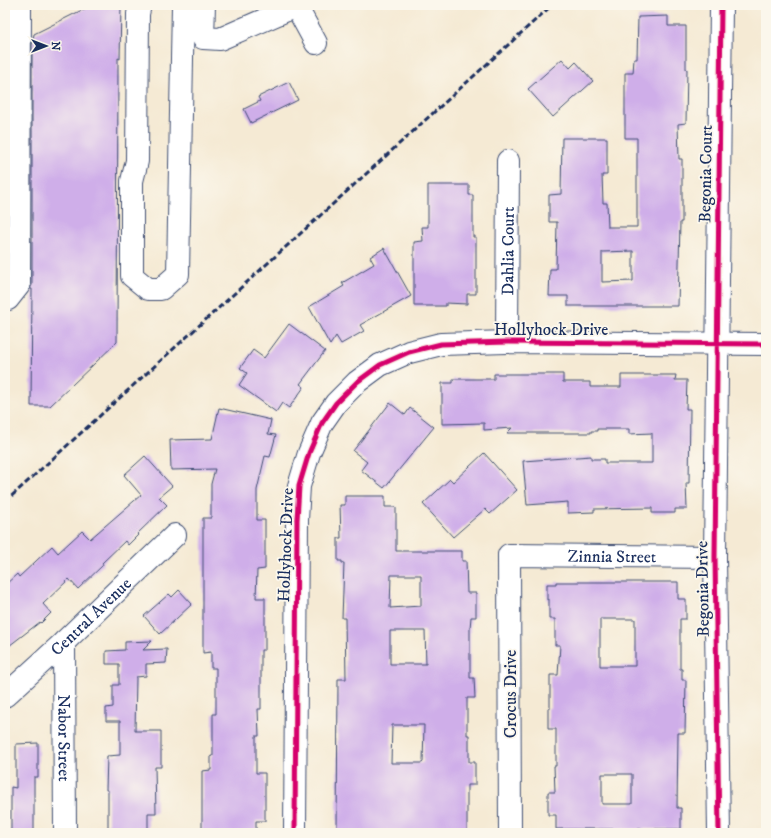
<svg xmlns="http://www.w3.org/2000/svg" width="771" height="838" font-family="'IM FELL DW Pica',serif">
<rect width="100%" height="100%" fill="#fbf7ec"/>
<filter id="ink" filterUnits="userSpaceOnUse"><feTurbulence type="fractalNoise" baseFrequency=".025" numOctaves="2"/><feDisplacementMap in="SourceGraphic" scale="8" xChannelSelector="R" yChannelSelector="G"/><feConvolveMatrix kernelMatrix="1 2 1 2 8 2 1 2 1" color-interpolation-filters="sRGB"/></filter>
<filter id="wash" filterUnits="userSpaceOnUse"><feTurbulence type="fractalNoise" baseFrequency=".012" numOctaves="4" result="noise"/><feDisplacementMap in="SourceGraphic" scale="16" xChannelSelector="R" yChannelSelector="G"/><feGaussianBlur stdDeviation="0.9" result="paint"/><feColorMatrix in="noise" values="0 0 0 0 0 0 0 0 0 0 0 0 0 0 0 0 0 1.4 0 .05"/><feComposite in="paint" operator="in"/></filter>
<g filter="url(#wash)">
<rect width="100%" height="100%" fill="#f5ead4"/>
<g id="blocks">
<path fill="#cfaee9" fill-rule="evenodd" d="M92,5h29l-1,54 -2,-1 -1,284 -67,64h-19l1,-117h-2l2,-4v-240l2,-11z
M668,16v10h18v43h1l-1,54 -8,1 1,35h3v63h-2l-2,84h-110v-10h-19l1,-27h6l1,-47h-8v-27l12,-1 1,-56h45v37h-5l1,28h4l1,24h29v-89h-12v-65h8l1,-14h3l1,-42zM633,251v30l-31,1v-30z
M5,45h2v236l-2,2z
M562,59l8,9 6,-6 17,19 -40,36 -25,-28z
M289,82l9,18 -47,23 -7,-14 16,-8 -2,-4z
M428,185h41v10h4v42h3v57h-9v10l-21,-1v3h-32v-64l9,-1 -1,-14h6z
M384,248l27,48 -51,29 4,6 -23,13 -5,-8 -6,9 -21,-38 35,-21 -2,-3 32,-19 -4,-7z
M289,324l36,27 -25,33 4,3 -15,21 -7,-5 -6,9 -37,-27 8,-12 -7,-5 13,-18 11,8z
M494,374h69v8h27v5h31v-12h55l-1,5h12l-1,29h4l-1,74h-3l1,26h-12v4h-23v-5l-58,1v3l-26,1v-11l-41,3 -4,-44 68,-5v3h14v4h47v-30l-23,1v-5h-32v2h-6v2h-84l5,-5 -28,2v-7l-42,1v-41h11v-4h41z
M390,403l15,12 5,-7 24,19 -50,61 -23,-18 6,-8 -14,-11z
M219,408l52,12 -3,14 8,1 -6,22 -5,-1 -8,34v30h8v49l-8,1 -1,28h9v52h-4v59h-3l1,27h-3v37h9v48h-9v12h-54v-62l9,-1v-14h2v-42h3v-46h-5v-16l-8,1v-135h8v-34l4,-15 -44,1 -1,-30 42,-1z
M484,453l33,37 -27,24 -5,-5 -32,28 -30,-33 27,-25 3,3z
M145,456l27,30 -13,11 8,8 -30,29 1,1 -10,10 -3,-4 -23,22 1,2 -25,24 -9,-10 -26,25 8,9 -10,10 -1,-1 -35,27v-64l12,-11 2,3 33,-31 6,7 24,-22 8,8 51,-44 -17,-20z
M345,496h40v11h11v44h66v10h4l1,32h9v24h-5l-1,11v50h4l1,20h-8v37h2v27h6v23h-8v48h-130l1,-154h8l-1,-61h-3l2,-55h-2v-2h-4v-23h3l-1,-33h5zM391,575h30v31l-31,2zM390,631h35l1,33h-36zM392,725h32l-1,37 -1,1h-31z
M556,582h122v17h8v20h-6v50h2v11h4l-1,53h-7l-1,75h4v21h-125v-14h-8v-23h7l-1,-26h2v-37h-8v-21h2v-33h8l2,-30h-5v-26h-6v-20l-2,1v-16h9zM600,619h35v47h-35zM602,774h30v30h-30z
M179,590l13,14 -32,30 -16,-18 25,-22 3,3z
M152,641l-9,9 24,-1 -1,14 -20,1v12l-10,1 -1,54h26v36h-6l1,46h-8v20h-40v-43h-2l1,-34 13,-1v-34h-14v-13l7,-1v-22h6v-21h-13v-13l19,-1v-8z
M38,743v34h-4v56h-23v-46l5,1v-44z"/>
</g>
</g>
<g filter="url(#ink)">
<use href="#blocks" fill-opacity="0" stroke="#3c4b70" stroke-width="1"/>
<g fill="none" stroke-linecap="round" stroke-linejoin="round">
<g stroke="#3c4b70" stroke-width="24">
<g id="minor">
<path d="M140,5l-2,9 -1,147 -5,20v95l16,13h13l17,-15 5,-269"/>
<path d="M204,5l-1,33 17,1 76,-33 20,37"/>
<path d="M8,299l11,-14 1,-280"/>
<path id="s1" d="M507,342l1,-181"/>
<path id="s2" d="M64,642l1,191"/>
<path id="s3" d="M5,696l59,-54 111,-107"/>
<path d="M295,833l2,-313 2,-34 10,-33 13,-30 14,-20 21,-21 23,-17 29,-13 32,-8 66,-2 259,2"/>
<path id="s4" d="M510,833l-1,-278 206,2"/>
<path d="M719,833l-4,-276 6,-552"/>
</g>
</g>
<use href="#minor" stroke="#fff" stroke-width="22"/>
<path stroke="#1b2f5e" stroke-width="3" stroke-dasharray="6 3" stroke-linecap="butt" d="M5,502l547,-497"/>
<g stroke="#fbf7ec" stroke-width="8">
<path id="cycleway" d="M295,833l2,-313 2,-34 10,-33 13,-30 14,-20 21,-21 23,-17 29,-13 32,-8 66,-2 259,2
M719,833l-4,-276 6,-552"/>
</g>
<use href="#cycleway" stroke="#d6006c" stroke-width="5"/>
</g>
</g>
<g text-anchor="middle" stroke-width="3.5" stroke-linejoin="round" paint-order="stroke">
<g font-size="17" fill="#1b2f5e" stroke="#fbf7ec">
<text transform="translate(705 174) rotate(-89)" y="6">Begonia Court</text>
<text dy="6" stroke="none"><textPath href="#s1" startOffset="91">Dahlia Court</textPath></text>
<text x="551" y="335">Hollyhock Drive</text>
<text transform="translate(285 545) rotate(-88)" y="6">Hollyhock Drive</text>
<text dy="6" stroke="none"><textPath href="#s4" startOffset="381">Zinnia Street</textPath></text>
<text transform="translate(702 589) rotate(-91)" y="6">Begonia Drive</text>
<text dy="6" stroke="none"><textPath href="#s3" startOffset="117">Central Avenue</textPath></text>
<text transform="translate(510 694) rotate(-90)" y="6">Crocus Drive</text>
<text dy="6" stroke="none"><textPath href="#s2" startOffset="96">Nabor Street</textPath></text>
</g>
</g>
<rect width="771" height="838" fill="none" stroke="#fbf7ec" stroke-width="20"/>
<g transform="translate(46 46) rotate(90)" stroke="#fbf7ec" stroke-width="3" paint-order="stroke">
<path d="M0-3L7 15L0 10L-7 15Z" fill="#1b2f5e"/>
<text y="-6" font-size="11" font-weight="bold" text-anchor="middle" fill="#1b2f5e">N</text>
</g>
</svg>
